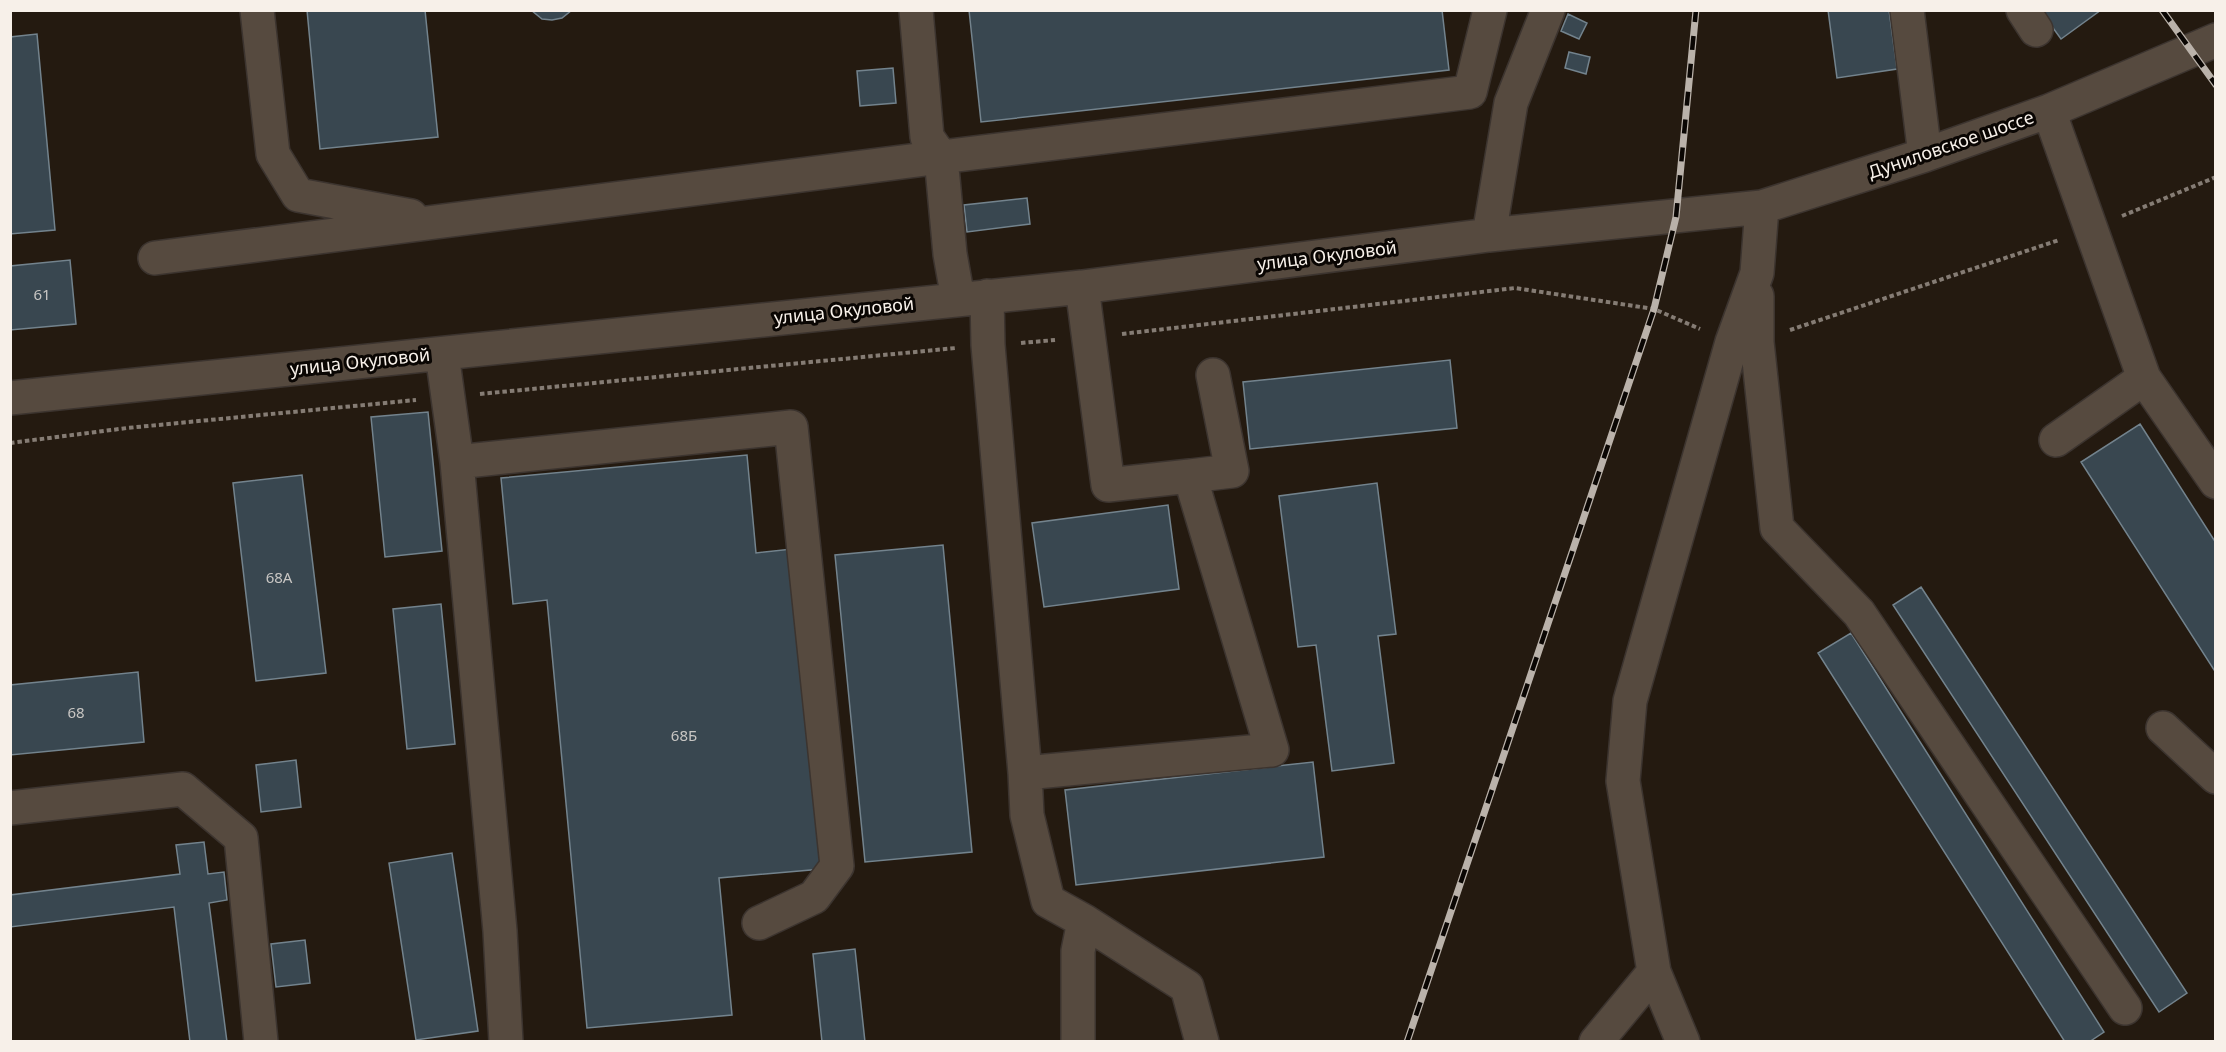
<svg xmlns="http://www.w3.org/2000/svg" width="2226" height="1052" font-family="'Noto Sans',sans-serif">
<rect width="100%" height="100%" fill="#241a10"/>
<path fill="#394750" stroke="#73838d" stroke-width="1.5" d="M307,10h118l13,127 -118,12z
M531,10h41l-10,8 -10,2 -10,-1z
M969,10h473l7,60 -468,52z
M1828,10h61l8,59 -60,9z
M2040,10h61l-40,29z
M1568,14l19,9 -8,16 -18,-8z
M37,34l18,196 -45,4v-197z
M1569,52l21,5 -4,17 -21,-6z
M893,68l3,35 -36,3 -3,-35z
M1027,198l3,26 -63,8 -3,-27z
M70,260l6,64 -66,6v-64z
M1450,360l7,68 -207,21 -7,-67z
M428,412l14,139 -57,6 -14,-140z
M2140,424l76,119v130l-135,-211z
M747,455l9,98 36,-4 30,320 -103,9 13,137 -145,13 -40,-428 -34,4 -12,-126z
M302,475l24,198 -70,8 -23,-198z
M1377,483l19,151 -18,2 16,127 -62,8 -16,-126 -18,2 -19,-151z
M1168,505l11,84 -135,18 -12,-84z
M943,545l29,307 -107,10 -30,-307z
M1921,587l266,406 -28,19 -266,-407z
M441,604l14,140 -48,5 -14,-140z
M1851,633l253,399 -15,10h-24l-247,-389z
M138,672l6,70 -134,13v-70z
M296,760l5,47 -40,5 -5,-47z
M1313,762l11,95 -248,28 -11,-95z
M204,842l4,32 16,-2 3,28 -18,3 18,139h-37l-16,-135 -164,20v-32l170,-21 -4,-29z
M452,853l26,178 -62,9 -27,-177z
M305,940l5,43 -34,4 -5,-43z
M855,949l10,93h-43l-9,-88z"/>
<g fill="none" stroke-linecap="round" stroke-linejoin="round">
<g stroke="#3c342f" stroke-width="36">
<path id="minor" d="M257,10l16,144 25,41 113,21
M916,10l11,127 14,20 9,97 8,45
M1907,10l18,145
M2023,10l13,20
M2049,111l95,267
M1489,235l22,-132 37,-93
M155,258l786,-101 529,-65 20,-82
M987,296l1,49 37,428 2,42 21,86 36,20
M1757,296v46l20,186 82,85 266,395
M442,354l15,108 43,469 6,111
M10,398l1072,-111 407,-52 273,-28 163,-52 124,-44 167,-71
M2056,440l88,-62 72,104
M457,462l334,-35 46,439 -23,31 -55,26
M1190,476l42,-5 -19,-96
M2163,728l53,49
M1025,773l247,-23 -82,-274 -82,9 -26,-198
M10,808l173,-19 58,49 20,204
M1654,972l29,70
M1078,1042v-91l6,-30 103,66 15,55
M1596,1042l58,-70 -31,-191 7,-80 102,-359 25,-69 5,-66"/>
</g>
<path stroke="#857c74" stroke-width="4" stroke-dasharray="4.5 3" stroke-linecap="butt" d="M2122,216l94,-39
M1790,330l269,-90
M1122,334l393,-46 139,21 46,20
M1021,343l34,-3
M480,394l476,-46
M10,443l117,-15 289,-28"/>
<use href="#minor" stroke="#564a3f" stroke-width="33"/>
<g stroke="#bab2aa" stroke-width="7">
<path id="rail" d="M2162,10l54,75
M1407,1042l247,-733 22,-92 20,-207"/>
</g>
<use href="#rail" stroke="#0a0603" stroke-width="4.5" stroke-dasharray="14" stroke-linecap="butt"/>
</g>
<g text-anchor="middle" stroke-width="6" stroke-linejoin="round" paint-order="stroke">
<g font-size="15" fill="#c8c6c3">
<text x="42" y="300">61</text>
<text x="279" y="583">68А</text>
<text x="76" y="718">68</text>
<text x="684" y="741">68Б</text>
</g>
<g font-size="18" fill="#f7f0e9" stroke="#0a0603">
<text transform="translate(1951 145) rotate(-19)" y="6">Дуниловское шоссе</text>
<text transform="translate(1327 256) rotate(-7)" y="6">улица Окуловой</text>
<text transform="translate(844 311) rotate(-6)" y="6">улица Окуловой</text>
<text transform="translate(360 362) rotate(-6)" y="6">улица Окуловой</text>
</g>
</g>
<rect width="2226" height="1052" fill="none" stroke="#f7f0e9" stroke-width="24"/>
</svg>
